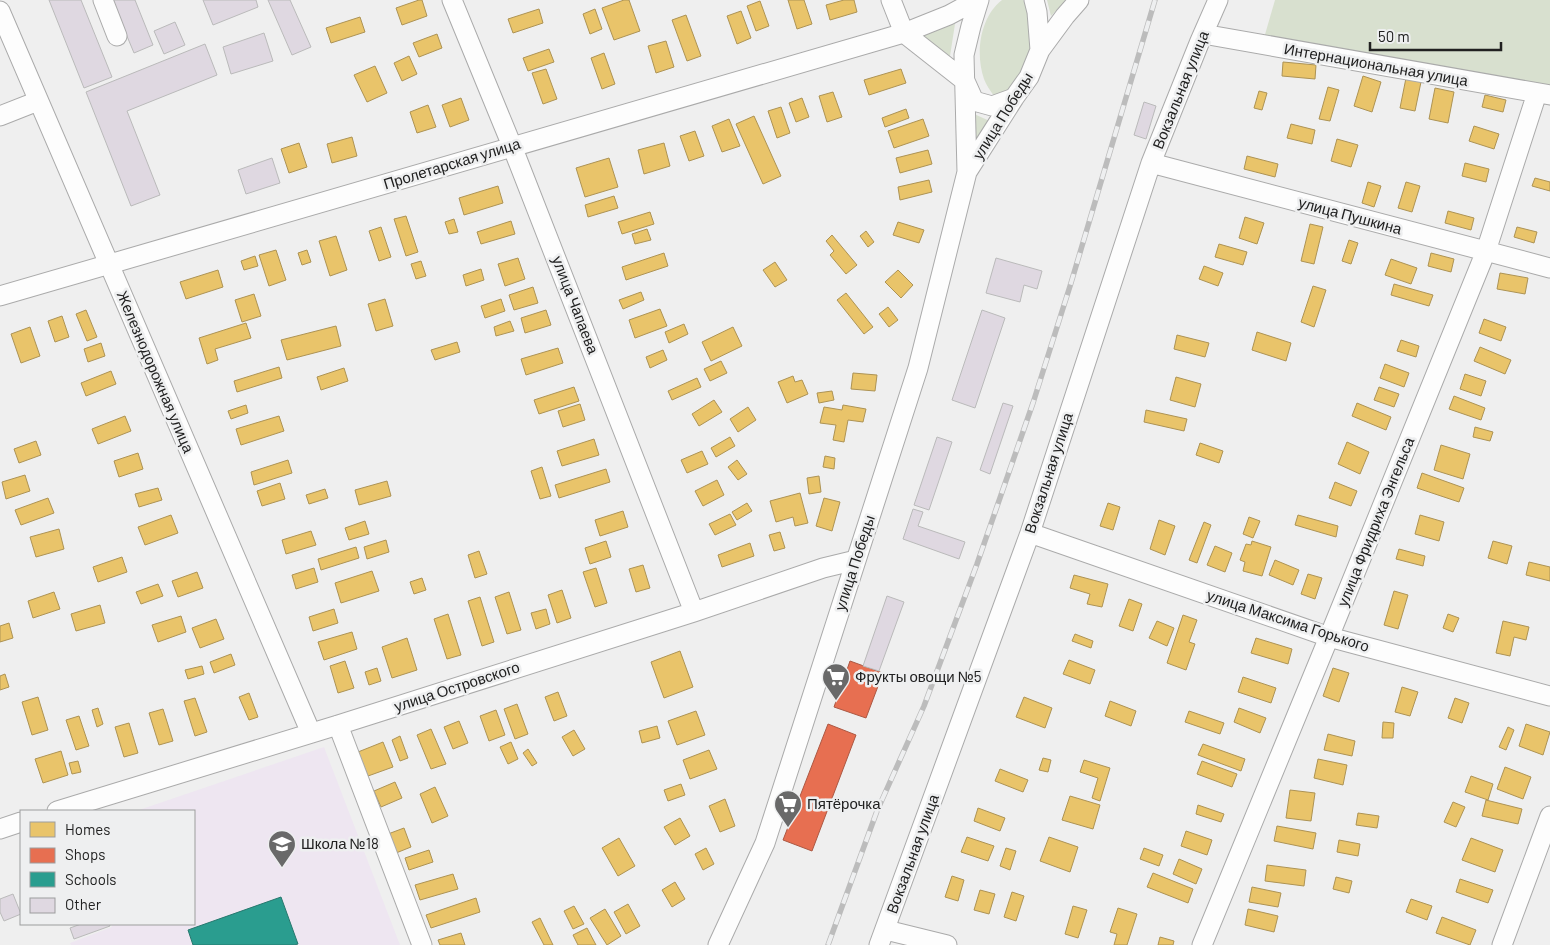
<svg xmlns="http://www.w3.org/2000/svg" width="1550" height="945" font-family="Barlow,sans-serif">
<rect width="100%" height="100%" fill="#efefef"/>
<path fill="#eee6f1" d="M324,747l76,198h-329l-1,-2 42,-16 -1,-3h83v-113h-58z"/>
<path fill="#d8e0cf" d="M1002,0h21c12,14 11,47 5,65 -4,9 -12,19 -17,27l-17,4c-4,-6 -8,-11 -10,-17 -9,-26 -4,-62 18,-79z
M1047,0h19l-15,16z
M1275,0h275v88l-286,-50z
M955,24l-5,32 -34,-22z
M972,113l22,10 -22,25z"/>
<path fill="#e9c46a" stroke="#ad9354" d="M419,0h3l5,16 -25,9 -6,-17z
M624,0h5l11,31 -26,9 -12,-32z
M788,0h16l8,24 -15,5z
M844,0h10l3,12 -27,8 -4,-15z
M760,1l9,25 -13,5 -9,-25z
M539,9l4,14 -30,10 -5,-14z
M595,9l7,20 -12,5 -7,-20z
M741,11l10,27 -14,6 -10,-28z
M686,15l15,41 -14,5 -15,-41z
M360,17l5,15 -34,11 -5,-15z
M437,34l5,14 -23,9 -6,-14z
M666,41l8,26 -18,6 -8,-27z
M549,49l5,13 -26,9 -5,-13z
M604,53l11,31 -13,5 -11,-31z
M409,56l8,18 -15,7 -8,-18z
M1283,62l33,3 -1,14 -33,-3z
M375,66l12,27 -20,9 -13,-27z
M546,69l11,30 -14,5 -11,-31z
M901,69l5,14 -37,12 -5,-15z
M1363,76l18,6 -9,30 -18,-6z
M1406,78l15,4 -6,29 -15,-3z
M1328,87l11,3 -9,31 -11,-2z
M1435,88l19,4 -6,31 -19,-4z
M1259,91l8,2 -5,17 -8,-2z
M833,92l9,25 -15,5 -8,-26z
M1485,95l21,5 -3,12 -21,-5z
M461,98l8,22 -19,7 -8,-22z
M802,98l7,19 -13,5 -7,-19z
M428,105l8,22 -19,6 -7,-21z
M781,107l9,26 -13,5 -9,-27z
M906,109l3,9 -24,9 -3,-9z
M754,116l27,60 -18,8 -27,-60z
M729,119l11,27 -18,6 -10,-26z
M923,119l6,17 -35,12 -6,-17z
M1291,124l24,6 -3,14 -25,-6z
M1474,126l25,8 -5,15 -25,-8z
M695,131l9,25 -15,5 -9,-25z
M352,137l5,19 -25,7 -5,-19z
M1337,139l21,6 -7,22 -20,-6z
M299,143l8,24 -18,6 -8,-24z
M664,143l6,23 -26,8 -6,-24z
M928,150l4,14 -32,9 -4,-15z
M1247,156l31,8 -3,13 -31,-8z
M609,158l9,29 -33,10 -9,-29z
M1465,163l24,6 -3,13 -24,-6z
M1535,178l15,4v9l-18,-5z
M929,180l3,12 -32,8 -2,-13z
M1368,182l13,4 -7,21 -12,-4z
M1406,182l14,4 -8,26 -14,-4z
M498,186l5,17 -39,12 -5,-17z
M614,196l4,12 -30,9 -3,-12z
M1448,211l26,7 -3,12 -26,-7z
M650,212l4,12 -32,10 -4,-12z
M406,216l12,36 -12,4 -12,-37z
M1245,217l19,6 -7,21 -18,-6z
M454,219l4,13 -9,2 -4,-12z
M511,221l4,13 -34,10 -4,-12z
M898,222l26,8 -5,13 -26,-8z
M1310,224l13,3 -9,37 -13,-3z
M381,227l10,30 -12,4 -10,-30z
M1517,227l20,5 -3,11 -20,-6z
M647,229l4,11 -16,4 -3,-10z
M866,231l8,11 -6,5 -8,-11z
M832,235l25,30 -11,9 -16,-19 4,-4 -8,-10z
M336,236l11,34 -17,6 -11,-35z
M1349,240l9,3 -7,21 -9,-3z
M1219,244l28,8 -4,13 -28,-8z
M276,250l10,30 -17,6 -10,-31z
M307,250l4,12 -9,3 -4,-12z
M664,253l4,13 -42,14 -4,-13z
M1431,253l23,6 -3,13 -23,-6z
M255,256l3,10 -14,4 -3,-9z
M518,258l7,21 -20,7 -7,-22z
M1391,259l26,9 -6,16 -26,-9z
M421,261l5,15 -10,3 -5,-15z
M775,262l12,18 -12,7 -12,-17z
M1204,266l19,7 -5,13 -19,-7z
M481,269l3,11 -18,6 -3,-11z
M218,270l5,17 -37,12 -6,-17z
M898,270l15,15 -12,13 -16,-16z
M1500,273l28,5 -3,16 -28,-5z
M1394,284l39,11 -4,11 -38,-11z
M1313,286l13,4 -12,37 -13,-5z
M533,287l5,16 -24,7 -5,-15z
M641,292l3,8 -21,9 -4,-9z
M846,293l27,34 -9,7 -27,-34z
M254,294l7,22 -19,6 -7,-22z
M385,299l8,27 -17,5 -8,-27z
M501,299l4,12 -20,7 -4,-12z
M888,307l10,13 -9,7 -10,-13z
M660,309l7,17 -32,12 -6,-18z
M86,310l11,27 -10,4 -11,-27z
M546,310l5,15 -26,8 -4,-15z
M62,316l7,21 -14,5 -7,-21z
M1484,319l22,8 -5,14 -22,-8z
M510,321l4,10 -18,5 -2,-9z
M246,323l5,15 -36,11 3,11 -11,4 -8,-26z
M684,324l4,10 -19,9 -4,-11z
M336,326l5,20 -54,14 -6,-20z
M30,327l10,29 -19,7 -10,-29z
M733,327l9,19 -31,15 -9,-19z
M1257,332l34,11 -5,18 -34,-11z
M1177,335l32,8 -4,14 -31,-8z
M1401,340l18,6 -3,11 -19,-6z
M457,342l3,10 -25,8 -4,-10z
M101,343l4,13 -17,6 -4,-13z
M1480,347l31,13 -6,14 -31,-13z
M558,348l5,15 -37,12 -5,-16z
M663,350l4,10 -17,8 -4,-11z
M721,361l6,12 -17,8 -6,-12z
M1385,364l24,9 -5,14 -24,-9z
M279,367l3,11 -45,14 -3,-11z
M344,368l4,13 -27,9 -4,-13z
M111,371l5,13 -30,12 -5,-13z
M853,373l24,2 -2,16 -24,-2z
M1465,374l21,7 -5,15 -21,-7z
M793,376l2,6 7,-2 6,14 -21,9 -9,-21z
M1176,377l25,7 -6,23 -25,-7z
M697,378l4,9 -29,13 -4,-9z
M574,387l5,14 -40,13 -5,-14z
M1379,387l20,7 -5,13 -20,-7z
M832,391l2,9 -15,3 -2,-10z
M1454,396l31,12 -4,12 -32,-11z
M714,400l8,12 -23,14 -7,-12z
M1357,403l34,14 -5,13 -34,-14z
M580,404l5,16 -22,7 -5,-16z
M246,405l2,8 -17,6 -3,-8z
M843,405l23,4 -3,13 -15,-2 -4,22 -11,-2 3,-15 -16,-2 4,-16 18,3z
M748,407l8,13 -18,12 -8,-13z
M1146,410l41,9 -3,12 -40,-9z
M125,416l6,15 -33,13 -6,-15z
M279,416l5,15 -43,14 -5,-16z
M1475,427l18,5 -3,9 -17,-4z
M730,437l5,9 -19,11 -5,-9z
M594,439l5,16 -37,11 -5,-15z
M36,441l5,14 -22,8 -5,-14z
M1347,442l22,10 -9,22 -22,-10z
M1200,443l23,8 -4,12 -23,-8z
M1441,445l29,9 -7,25 -29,-9z
M702,451l6,13 -21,9 -6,-13z
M138,453l5,16 -24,8 -5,-16z
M825,456l10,2 -1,11 -11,-2z
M288,460l4,13 -38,12 -3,-13z
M737,460l10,14 -9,6 -10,-13z
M542,467l9,29 -11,3 -9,-28z
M606,469l4,13 -51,16 -4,-13z
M1422,473l42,15 -5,14 -42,-14z
M25,475l5,16 -24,8 -4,-17z
M819,476l2,16 -12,2 -2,-16z
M717,480l7,15 -21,11 -8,-15z
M387,481l4,15 -32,9 -4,-15z
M1335,482l22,9 -6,15 -22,-8z
M280,483l5,16 -23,7 -5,-15z
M158,488l4,12 -23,7 -4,-13z
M325,489l3,9 -19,6 -3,-9z
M800,493l8,30 -13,3 -2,-9 -17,5 -6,-21z
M48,498l6,15 -33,12 -6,-15z
M824,498l16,4 -8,29 -16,-5z
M747,503l5,8 -15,9 -5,-8z
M1108,503l12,4 -7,23 -13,-4z
M623,511l5,16 -28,9 -5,-16z
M730,514l6,11 -21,10 -6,-11z
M171,515l7,18 -33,12 -7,-18z
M1298,515l40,11 -2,11 -41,-12z
M1420,515l24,7 -5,19 -24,-7z
M1249,517l11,4 -7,17 -10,-4z
M1159,520l16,6 -10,29 -15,-6z
M365,521l4,13 -20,6 -4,-12z
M1204,522l7,3 -14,38 -8,-3z
M59,529l5,20 -28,8 -6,-20z
M311,531l5,14 -30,9 -4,-14z
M780,532l5,16 -11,3 -5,-16z
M386,540l3,12 -22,7 -3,-12z
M606,541l5,16 -21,7 -5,-16z
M1252,541l19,6 -9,29 -19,-5 2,-9 -5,-2 6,-16 5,1z
M1493,541l19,5 -5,18 -19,-6z
M750,543l4,13 -32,11 -4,-12z
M1215,546l17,7 -7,19 -18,-7z
M356,547l3,11 -38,12 -3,-11z
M1399,549l26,7 -2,10 -27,-7z
M479,551l8,23 -12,4 -7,-23z
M122,557l5,15 -29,10 -5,-15z
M1275,560l24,10 -6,15 -24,-10z
M1529,562l21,5v14l-24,-6z
M643,565l7,23 -14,4 -7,-23z
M314,568l4,14 -22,7 -4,-14z
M596,568l11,35 -12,4 -12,-35z
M372,571l7,20 -38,12 -6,-20z
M197,572l6,16 -25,9 -6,-16z
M1308,574l14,4 -7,21 -14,-5z
M1074,575l34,9 -6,23 -15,-3 3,-10 -20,-6z
M422,578l4,12 -12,4 -4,-12z
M158,584l5,12 -22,8 -5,-12z
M562,590l9,28 -14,5 -9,-28z
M1394,591l14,4 -10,34 -14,-4z
M54,592l6,17 -27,9 -5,-17z
M509,592l12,38 -14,4 -12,-37z
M480,597l14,45 -12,4 -14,-45z
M1129,599l13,5 -9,27 -14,-5z
M100,605l5,18 -29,8 -5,-17z
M334,609l4,14 -25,8 -4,-14z
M546,609l4,15 -14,5 -5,-16z
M448,614l13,41 -14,4 -13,-40z
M1448,614l11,4 -6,14 -10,-4z
M1183,615l14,5 -8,22 6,2 -9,26 -19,-7z
M181,616l5,16 -28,10 -6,-17z
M216,619l8,20 -24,9 -8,-20z
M1157,621l17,7 -7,18 -18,-8z
M1503,621l26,6 -3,13 -12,-3 -4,19 -14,-3z
M9,623l4,15 -13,4v-16z
M352,632l5,17 -33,11 -6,-18z
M1075,634l18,7 -2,7 -19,-7z
M407,638l10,32 -25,8 -10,-31z
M1256,638l36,11 -4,15 -37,-11z
M680,651l13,36 -29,11 -13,-36z
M231,654l4,11 -21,8 -4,-11z
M1069,660l26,10 -5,14 -27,-10z
M345,661l9,27 -16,5 -8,-27z
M202,666l2,8 -16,5 -3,-9z
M377,668l4,13 -12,4 -4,-13z
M1333,668l16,5 -10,29 -16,-6z
M5,674l4,13 -9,3v-14z
M1243,677l33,11 -5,15 -33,-11z
M1402,687l16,5 -8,24 -15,-4z
M558,692l9,24 -13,5 -9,-24z
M249,693l9,24 -9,3 -10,-23z
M38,697l10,33 -16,5 -10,-33z
M1024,697l28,11 -7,20 -29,-11z
M195,698l12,34 -12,4 -11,-35z
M1455,698l14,5 -7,20 -14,-5z
M1110,701l26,10 -5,15 -26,-10z
M517,704l11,30 -13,5 -11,-30z
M98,708l5,16 -6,3 -5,-17z
M1239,708l27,10 -6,15 -26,-11z
M163,709l10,32 -14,4 -10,-32z
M496,710l9,25 -16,6 -9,-25z
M696,711l9,24 -28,10 -9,-24z
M1189,711l35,12 -4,11 -35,-12z
M79,716l10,30 -13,4 -10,-30z
M459,721l9,22 -15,6 -9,-22z
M1383,722l11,1 -1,15h-11z
M129,723l9,30 -14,4 -9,-30z
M1526,724l24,8 -7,23 -24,-9z
M657,726l3,12 -18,5 -3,-12z
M1508,727l6,3 -8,20 -7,-3z
M431,729l15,35 -15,5 -14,-34z
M574,730l11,19 -12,7 -11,-19z
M1328,734l27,7 -3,15 -28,-6z
M400,736l8,22 -8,3 -8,-21z
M383,742l10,25 -25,9 -10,-24z
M511,742l7,17 -10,5 -8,-17z
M1203,744l42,15 -4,12 -43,-16z
M528,749l9,14 -5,3 -9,-13z
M709,750l8,19 -27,10 -7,-19z
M61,751l7,24 -25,8 -8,-24z
M1043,758l8,2 -3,12 -9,-2z
M1318,759l29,6 -4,20 -29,-7z
M1084,760l26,8 -10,33 -8,-3 6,-20 -18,-6z
M78,761l3,11 -9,2 -3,-11z
M1202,761l35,13 -5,13 -35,-13z
M1505,767l26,10 -8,22 -26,-10z
M1000,769l28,11 -5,12 -28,-11z
M1471,776l22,8 -5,16 -23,-8z
M395,782l7,16 -21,9 -7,-16z
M681,784l4,11 -17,6 -4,-11z
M435,787l13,29 -16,7 -12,-29z
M1290,790l25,3 -4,28 -25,-3z
M1070,796l30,9 -7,24 -31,-9z
M725,799l10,27 -15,6 -11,-26z
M1486,800l36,9 -4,15 -36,-8z
M1453,802l12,5 -9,20 -12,-5z
M1198,805l26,9 -3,8 -25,-8z
M978,808l27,10 -5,13 -26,-10z
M1358,813l21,3 -2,12 -21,-3z
M680,818l10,18 -15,9 -11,-18z
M1277,826l39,7 -3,16 -39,-8z
M404,828l7,19 -15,6 -8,-19z
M1186,831l26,9 -5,15 -26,-9z
M967,837l27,9 -6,15 -27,-9z
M1049,837l29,10 -8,25 -30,-11z
M619,838l16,28 -17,10 -16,-28z
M1471,838l32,12 -8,22 -33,-12z
M1339,840l21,4 -2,12 -21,-4z
M706,848l8,16 -11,6 -8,-16z
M1006,848l10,3 -6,19 -10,-4z
M1144,848l19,7 -4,11 -19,-7z
M429,850l4,12 -24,8 -4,-12z
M1179,859l23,10 -6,15 -23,-10z
M1267,865l39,5 -2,16 -39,-5z
M1153,873l40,16 -5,14 -41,-16z
M453,874l5,15 -38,11 -5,-15z
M952,876l12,4 -6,21 -13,-4z
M1336,877l16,4 -3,12 -16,-4z
M1460,879l33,11 -5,13 -32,-11z
M675,882l10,17 -13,8 -10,-17z
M1252,887l29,6 -3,14 -29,-5z
M980,890l15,4 -6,20 -15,-4z
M1012,892l12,4 -8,25 -12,-4z
M476,898l4,14 -49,16 -5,-13z
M1411,899l21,7 -5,14 -21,-8z
M628,904l12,22 -14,8 -12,-22z
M574,906l10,18 -11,5 -9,-18z
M1073,906l14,4 -9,28 -13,-4z
M1118,908l19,6 -10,31h-13l3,-11 -7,-2z
M605,909l16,27 -14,9 -17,-27z
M1248,909l30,7 -4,16 -29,-7z
M1442,917l34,13 -6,15 -34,-12z
M540,918l13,27h-9l-12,-23z
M587,928l9,17h-18l-5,-10z
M461,933l4,12h-25l-2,-5z
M1160,937l14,4 -1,4h-15z"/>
<path fill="#e76f51" stroke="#ac5843" d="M850,661l33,12 -17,45 -32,-11z
M828,724l28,11 -44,116 -29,-11z"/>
<path fill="#2a9d8f" stroke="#27786e" d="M281,897l17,47 -4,1h-101l-5,-15z"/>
<path fill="#dfd8e1" stroke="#bababa" d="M49,0h32l31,77 -28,11z
M112,0h23l18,45 -19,8z
M203,0h53l2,7 -45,18z
M268,0h22l21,47 -19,8z
M175,22l10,23 -21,9 -10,-23z
M264,33l9,28 -42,13 -8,-27z
M205,44l12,31 -90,36 33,84 -29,11 -45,-114z
M1144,102l12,4 -10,33 -12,-4z
M272,158l8,25 -34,11 -8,-24z
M996,258l46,13 -5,18 -13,-4 -4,17 -34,-9z
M982,310l23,8 -30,90 -23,-8z
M1003,403l10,3 -23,68 -10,-4z
M937,437l15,5 -23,68 -15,-5z
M913,509l10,3 -5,14 47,16 -6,17 -56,-20z
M887,596l17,6 -25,69 -16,-5z
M13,894l8,20 -17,7 -4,-9v-13z
M81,924h28l1,2 -36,13 -4,-11z"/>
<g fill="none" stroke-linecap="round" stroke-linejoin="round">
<g stroke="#aaa" stroke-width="21">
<path id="minor" d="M103,0l14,36
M452,0l60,146 182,466
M891,0l13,33
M0,11l311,722
M904,33l61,48 9,20 18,5 22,-8
M1203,34l347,61
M1040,50l25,-34 14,-16
M0,116l38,-15
M1151,163l399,105
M967,172l47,-74 15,-21 11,-27 -3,-38 -3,-12
M0,296l904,-263 45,-18 28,-15
M1030,533l299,104 221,59
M338,725l84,220
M57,811l281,-86 356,-113 129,-44 33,-8
M0,829l21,-7
M886,930l61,15
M718,945l47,-102 153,-475 49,-196 -3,-117 7,-29 8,-26
M879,945l151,-412 121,-370 49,-122 18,-41
M1202,945l127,-308 157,-386 51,-158
M1502,945l48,-129"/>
</g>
<use href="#minor" stroke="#fdfdfd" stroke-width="19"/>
<g stroke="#bcbcbc" stroke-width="5.5">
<path id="rail" d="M828,945l49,-134 47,-105 53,-142 56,-161 38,-120 84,-283"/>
</g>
<use href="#rail" stroke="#eeeff0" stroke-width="4" stroke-dasharray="11" stroke-linecap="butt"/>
</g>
<defs>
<g id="supermarket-pin" transform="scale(1.4375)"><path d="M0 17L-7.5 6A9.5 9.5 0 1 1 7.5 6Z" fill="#696969" stroke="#eeeff0"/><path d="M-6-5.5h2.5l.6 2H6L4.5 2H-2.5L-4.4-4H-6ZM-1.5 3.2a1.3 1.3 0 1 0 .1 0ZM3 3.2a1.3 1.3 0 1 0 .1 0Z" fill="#fff"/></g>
<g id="school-pin" transform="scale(1.4375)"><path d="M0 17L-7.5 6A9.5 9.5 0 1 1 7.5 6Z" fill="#696969" stroke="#eeeff0"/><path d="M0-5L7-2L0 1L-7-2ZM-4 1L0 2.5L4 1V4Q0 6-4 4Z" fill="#fff"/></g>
</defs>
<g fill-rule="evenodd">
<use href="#supermarket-pin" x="836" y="677"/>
<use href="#supermarket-pin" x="788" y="804"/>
<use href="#school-pin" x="282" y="844"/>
</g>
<g text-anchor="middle" stroke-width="5" stroke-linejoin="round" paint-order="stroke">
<g font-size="15" fill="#212121" stroke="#eeeff0">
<text transform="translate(1376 65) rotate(10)" y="5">Интернациональная улица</text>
<text transform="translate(1181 90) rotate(-68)" y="5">Вокзальная улица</text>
<text transform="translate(1003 116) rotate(-58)" y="5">улица Победы</text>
<text transform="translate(452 164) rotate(-17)" y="5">Пролетарская улица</text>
<text transform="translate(1350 216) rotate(15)" y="5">улица Пушкина</text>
<text transform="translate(575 305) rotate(69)" y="5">улица Чапаева</text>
<text transform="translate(155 372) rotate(67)" y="5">Железнодорожная улица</text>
<text transform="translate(1049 473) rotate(-72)" y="5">Вокзальная улица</text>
<text transform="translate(1376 522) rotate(-68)" y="5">улица Фридриха Энгельса</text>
<text transform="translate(855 563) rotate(-72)" y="5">улица Победы</text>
<text transform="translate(1288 621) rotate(18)" y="5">улица Максима Горького</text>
<text transform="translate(457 687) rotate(-18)" y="5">улица Островского</text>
<text transform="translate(913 854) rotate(-70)" y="5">Вокзальная улица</text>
</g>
<g font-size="15" fill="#212121" stroke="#eeeff0" text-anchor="start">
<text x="855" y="682">Фрукты овощи №5</text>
<text x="807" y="809">Пятёрочка</text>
<text x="301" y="849">Школа №18</text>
</g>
</g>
<rect x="20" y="810" width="175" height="115" fill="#eeeff0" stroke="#9c9d9d"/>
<rect x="30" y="822" width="25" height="15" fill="#e9c46a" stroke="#9c9d9d"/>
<text x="65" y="835" font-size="15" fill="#212121">Homes</text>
<rect x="30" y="848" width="25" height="15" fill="#e76f51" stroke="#9c9d9d"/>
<text x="65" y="860" font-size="15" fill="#212121">Shops</text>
<rect x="30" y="872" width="25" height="15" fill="#2a9d8f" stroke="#9c9d9d"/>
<text x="65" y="885" font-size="15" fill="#212121">Schools</text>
<rect x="30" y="898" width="25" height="15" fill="#dfd8e1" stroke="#9c9d9d"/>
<text x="65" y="910" font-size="15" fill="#212121">Other</text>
<path d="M1370 42v8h131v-8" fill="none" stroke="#212121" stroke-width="2.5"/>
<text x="1378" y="42" font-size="15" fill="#212121" stroke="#eeeff0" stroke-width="4" paint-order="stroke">50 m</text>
</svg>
